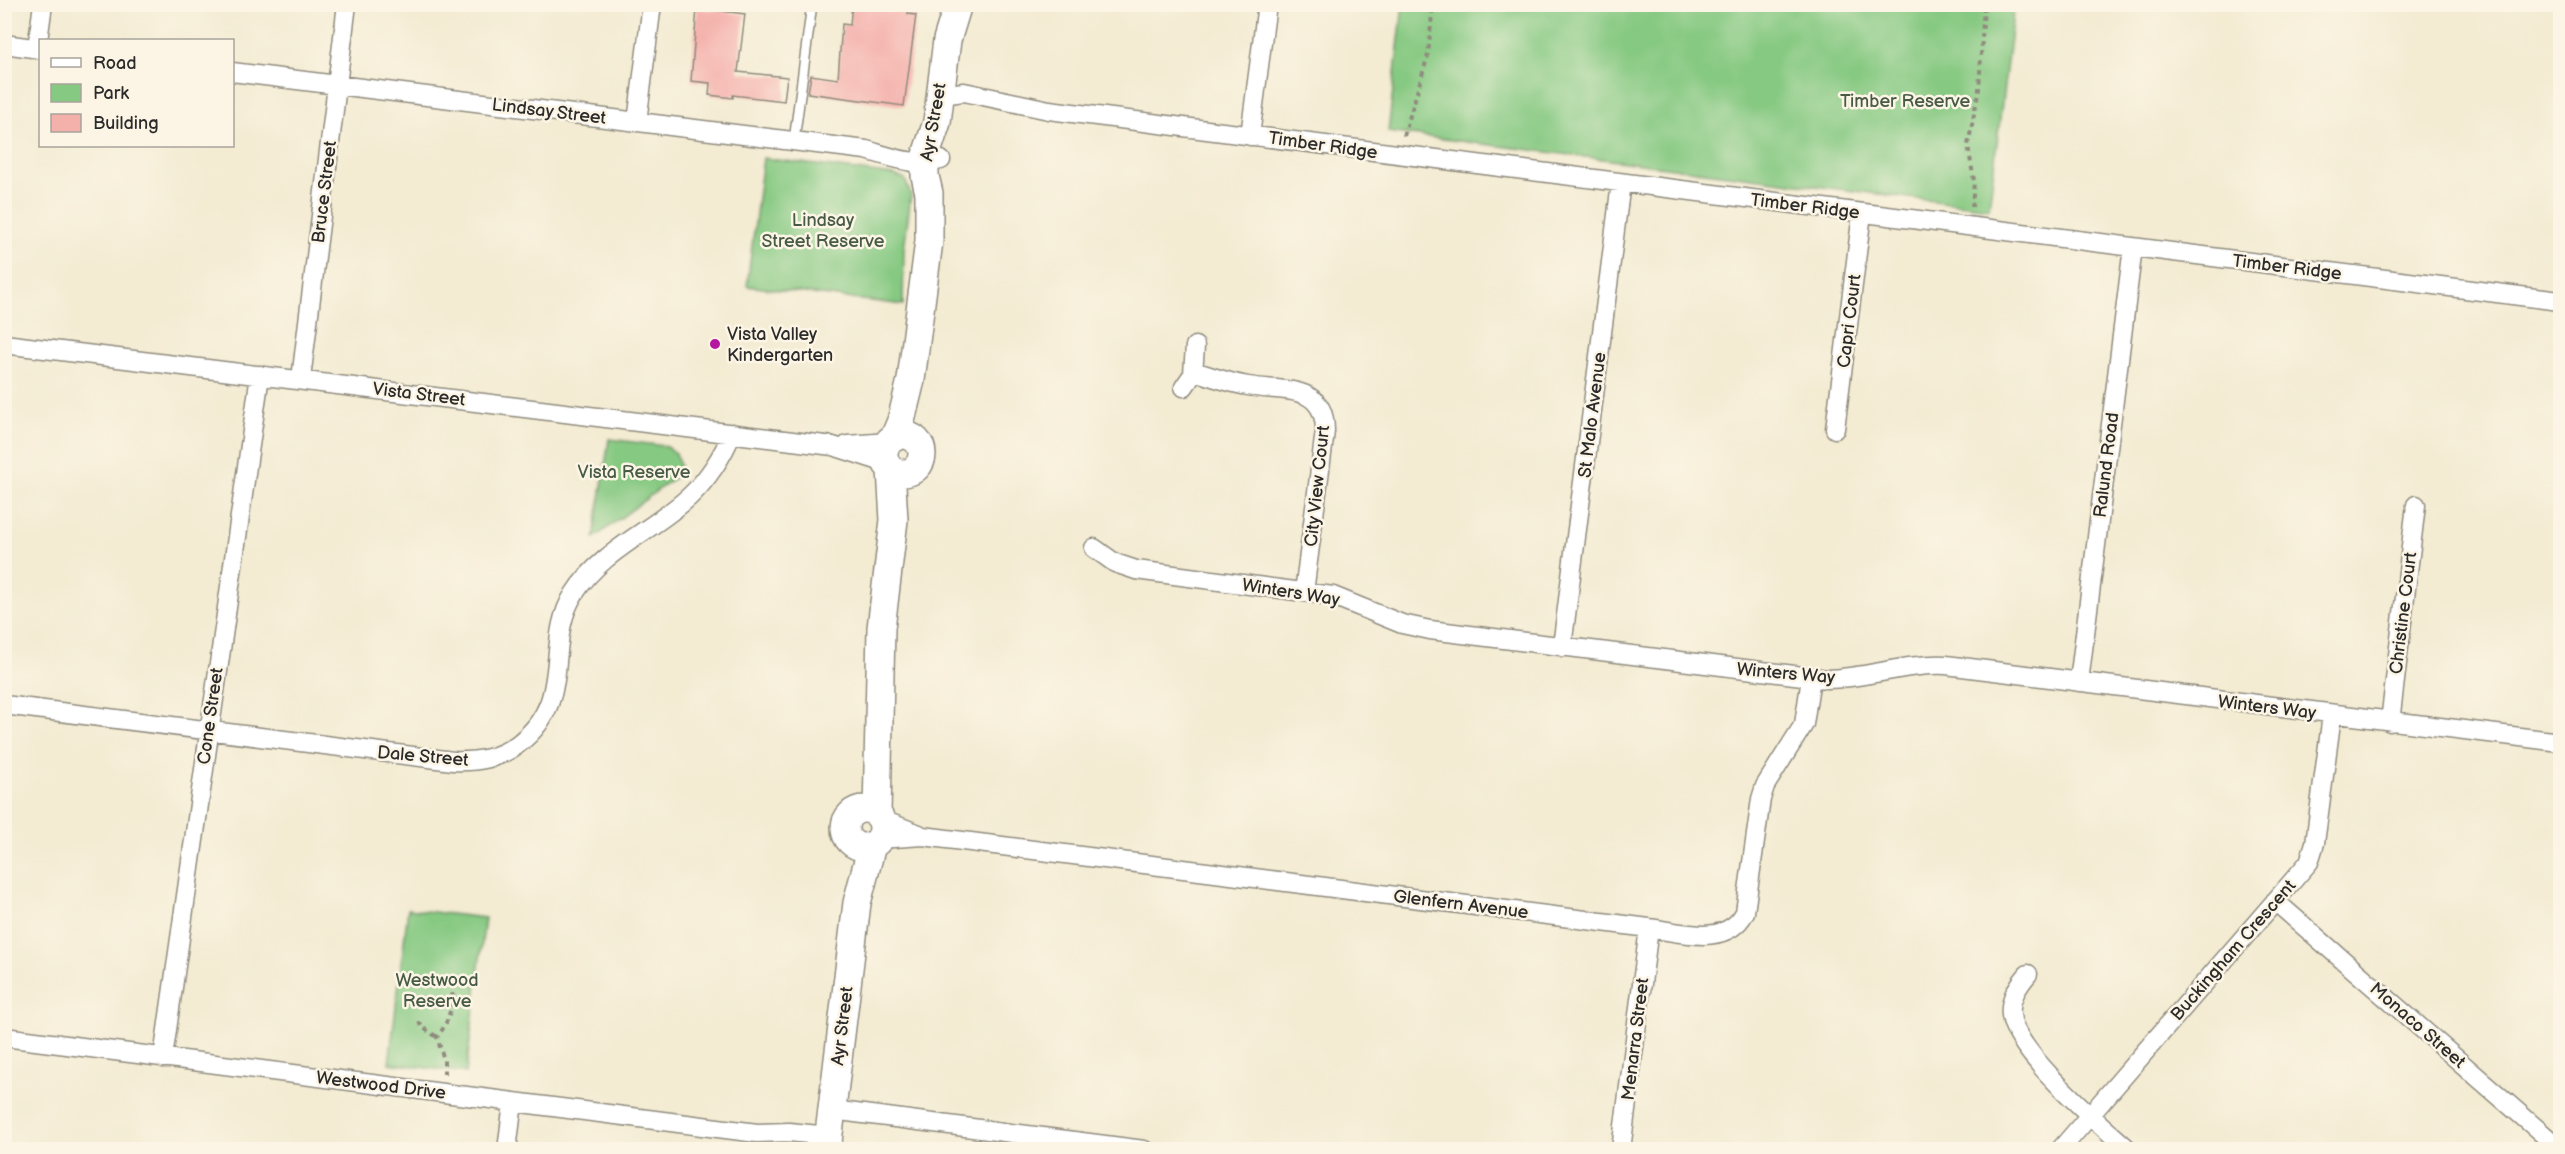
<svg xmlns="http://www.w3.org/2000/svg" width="2565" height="1154" font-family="'Balsamiq Sans',sans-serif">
<rect width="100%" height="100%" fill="#fcf5e5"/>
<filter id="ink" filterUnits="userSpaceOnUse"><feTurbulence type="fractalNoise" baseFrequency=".0167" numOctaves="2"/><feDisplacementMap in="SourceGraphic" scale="12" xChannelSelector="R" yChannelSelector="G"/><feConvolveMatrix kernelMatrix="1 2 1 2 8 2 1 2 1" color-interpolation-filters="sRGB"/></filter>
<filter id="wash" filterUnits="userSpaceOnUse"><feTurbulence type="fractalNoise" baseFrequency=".008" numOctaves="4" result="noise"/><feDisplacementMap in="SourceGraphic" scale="24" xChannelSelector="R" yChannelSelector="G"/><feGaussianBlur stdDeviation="1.35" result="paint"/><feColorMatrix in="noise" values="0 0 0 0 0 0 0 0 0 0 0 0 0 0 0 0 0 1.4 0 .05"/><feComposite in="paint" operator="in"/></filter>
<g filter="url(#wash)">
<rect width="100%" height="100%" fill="#f3ebd2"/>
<path fill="#86c982" stroke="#587a56" stroke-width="1.5" d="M1403,5h611l-25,203 -601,-76z
M763,158l131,17 11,4 6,16 -7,54 -1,56 -156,-19z
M609,439l56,7 11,7 4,14 -3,9 -7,5 -76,57z
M408,909l77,9 -19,155 -77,-10z"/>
<g id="blocks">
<path fill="#f4b0ab" d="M852,4h58l-2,10 8,1 -12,91 -96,-13 3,-18 27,4 4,-55 8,1z
M697,8l48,6 -7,58 49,5 -3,24 -51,-6v3l-24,-3 1,-12 -19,-2z"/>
</g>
</g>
<g filter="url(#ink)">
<use href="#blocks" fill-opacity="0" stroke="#8f8b7e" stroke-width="1.5"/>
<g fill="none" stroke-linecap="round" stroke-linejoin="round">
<g stroke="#8f8b7e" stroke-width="12">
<path id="lane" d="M794,141l18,-137"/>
</g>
<g stroke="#8f8b7e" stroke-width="21">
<path id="street" d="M4,44l36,5
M37,48l6,-44
M232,72l634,78c25,7 50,17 75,10
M940,95l24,-3 85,18 1511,191
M637,122l15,-118
M1250,136l17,-132
M4,344l829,102 53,17
M1194,371c18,6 36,12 54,15 35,6 77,-3 77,45l-21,161
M301,379l46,-375
M1184,387l9,-13 2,-28
M1835,429l27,-216
M847,445l42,-3
M1094,548l21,15 21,7 197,26 69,28 28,6 397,49c41,-1 79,-16 119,-14l614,77
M1562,647l59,-464
M2079,682l54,-435
M4,705l449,56c24,1 45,-2 65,-17 58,-44 25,-101 56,-150 27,-43 78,-63 115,-97 18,-17 34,-41 43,-64
M2390,722l26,-217
M880,819l39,15
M879,839l44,-3 726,92c31,4 78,20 96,-16l16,-113 4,-13 39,-62 7,-46
M2275,901l285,248
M2028,974c-10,12 -19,25 -17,41 4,38 89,109 118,135
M4,1037l753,96 32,-1 40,4
M163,1058l97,-683
M832,1110l312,40
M507,1150l6,-48
M1621,1150l28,-222
M2060,1150l249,-288 6,-19 17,-128"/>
</g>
<g stroke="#8f8b7e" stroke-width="30">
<path id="secondary" d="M884 454a19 19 0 1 1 38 0a19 19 0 1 1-38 0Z
M894,438l7,-17 10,-41 18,-139v-48l-4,-17v-18l12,-36 10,-82 11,-36
M845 828a19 19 0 1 1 38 0a19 19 0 1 1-38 0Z
M877,814l4,-186 13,-108 -3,-51
M827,1150l30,-247 15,-58"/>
</g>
<path stroke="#8f8b7e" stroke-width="4" stroke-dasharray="4.5 4.5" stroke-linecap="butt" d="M1404,136l24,-81 5,-51
M1972,207l2,-26 -6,-36 11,-56 5,-85
M419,1022l3,5 15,10
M444,1074v-14l-7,-23c15,-18 17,-40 15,-63"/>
<use href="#lane" stroke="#fff" stroke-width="9"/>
<use href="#street" stroke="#fff" stroke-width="18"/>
<use href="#secondary" stroke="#fff" stroke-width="27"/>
</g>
</g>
<circle fill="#b5179e" stroke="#fcf5e5" stroke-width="2" cx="715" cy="344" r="6"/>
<g text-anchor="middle" stroke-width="5" stroke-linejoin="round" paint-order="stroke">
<g font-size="18" fill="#465a45" stroke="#fcf5e5">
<text x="1905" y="107">Timber Reserve</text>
<text x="823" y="226">Lindsay<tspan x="823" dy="21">Street Reserve</tspan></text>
<text x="634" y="478">Vista Reserve</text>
<text x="437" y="986">Westwood<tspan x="437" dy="21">Reserve</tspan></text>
</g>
<g font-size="18" fill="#2b2b2b" stroke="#fcf5e5">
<text transform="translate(549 111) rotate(7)" y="6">Lindsay Street</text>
<text transform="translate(933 122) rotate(-80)" y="6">Ayr Street</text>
<text transform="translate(1323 145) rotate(8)" y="6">Timber Ridge</text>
<text transform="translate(324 192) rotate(-83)" y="6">Bruce Street</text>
<text transform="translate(1805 206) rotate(7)" y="6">Timber Ridge</text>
<text transform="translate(2287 267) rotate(7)" y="6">Timber Ridge</text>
<text transform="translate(1849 321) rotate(-83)" y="6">Capri Court</text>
<text transform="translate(419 394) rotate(7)" y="6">Vista Street</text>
<text transform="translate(1592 415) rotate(-83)" y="6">St Malo Avenue</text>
<text transform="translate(2106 465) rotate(-83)" y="6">Ralund Road</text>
<text transform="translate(1317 486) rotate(-84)" y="6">City View Court</text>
<text transform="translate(1291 592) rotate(9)" y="6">Winters Way</text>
<text transform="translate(2403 613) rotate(-83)" y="6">Christine Court</text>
<text transform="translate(1786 673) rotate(5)" y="6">Winters Way</text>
<text transform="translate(2267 707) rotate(7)" y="6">Winters Way</text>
<text transform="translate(210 716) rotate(-82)" y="6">Cone Street</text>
<text transform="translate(423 756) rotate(5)" y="6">Dale Street</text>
<text transform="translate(1461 904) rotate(7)" y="6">Glenfern Avenue</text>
<text transform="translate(2233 950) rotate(-49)" y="6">Buckingham Crescent</text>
<text transform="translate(2418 1025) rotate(41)" y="6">Monaco Street</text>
<text transform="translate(842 1026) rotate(-83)" y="6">Ayr Street</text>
<text transform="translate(1635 1039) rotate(-83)" y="6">Menarra Street</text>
<text transform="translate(381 1085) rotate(7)" y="6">Westwood Drive</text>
</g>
<g font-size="18" fill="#2b2b2b" stroke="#fcf5e5" text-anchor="start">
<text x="727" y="340">Vista Valley<tspan x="727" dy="21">Kindergarten</tspan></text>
</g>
</g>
<rect width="2565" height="1154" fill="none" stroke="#fcf5e5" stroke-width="24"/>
<rect x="39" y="39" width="195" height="108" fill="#fcf5e5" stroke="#a8a49b" stroke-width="1.5"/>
<rect x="51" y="58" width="30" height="9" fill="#ffffff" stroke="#a8a49b" stroke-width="1.5"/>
<text x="93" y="69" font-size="18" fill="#2b2b2b">Road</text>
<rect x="51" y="84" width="30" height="18" fill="#86c982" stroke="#a8a49b" stroke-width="1.5"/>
<text x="93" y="99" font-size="18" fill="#2b2b2b">Park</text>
<rect x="51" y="114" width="30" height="18" fill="#f4b0ab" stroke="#a8a49b" stroke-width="1.5"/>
<text x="93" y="129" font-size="18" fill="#2b2b2b">Building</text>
</svg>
